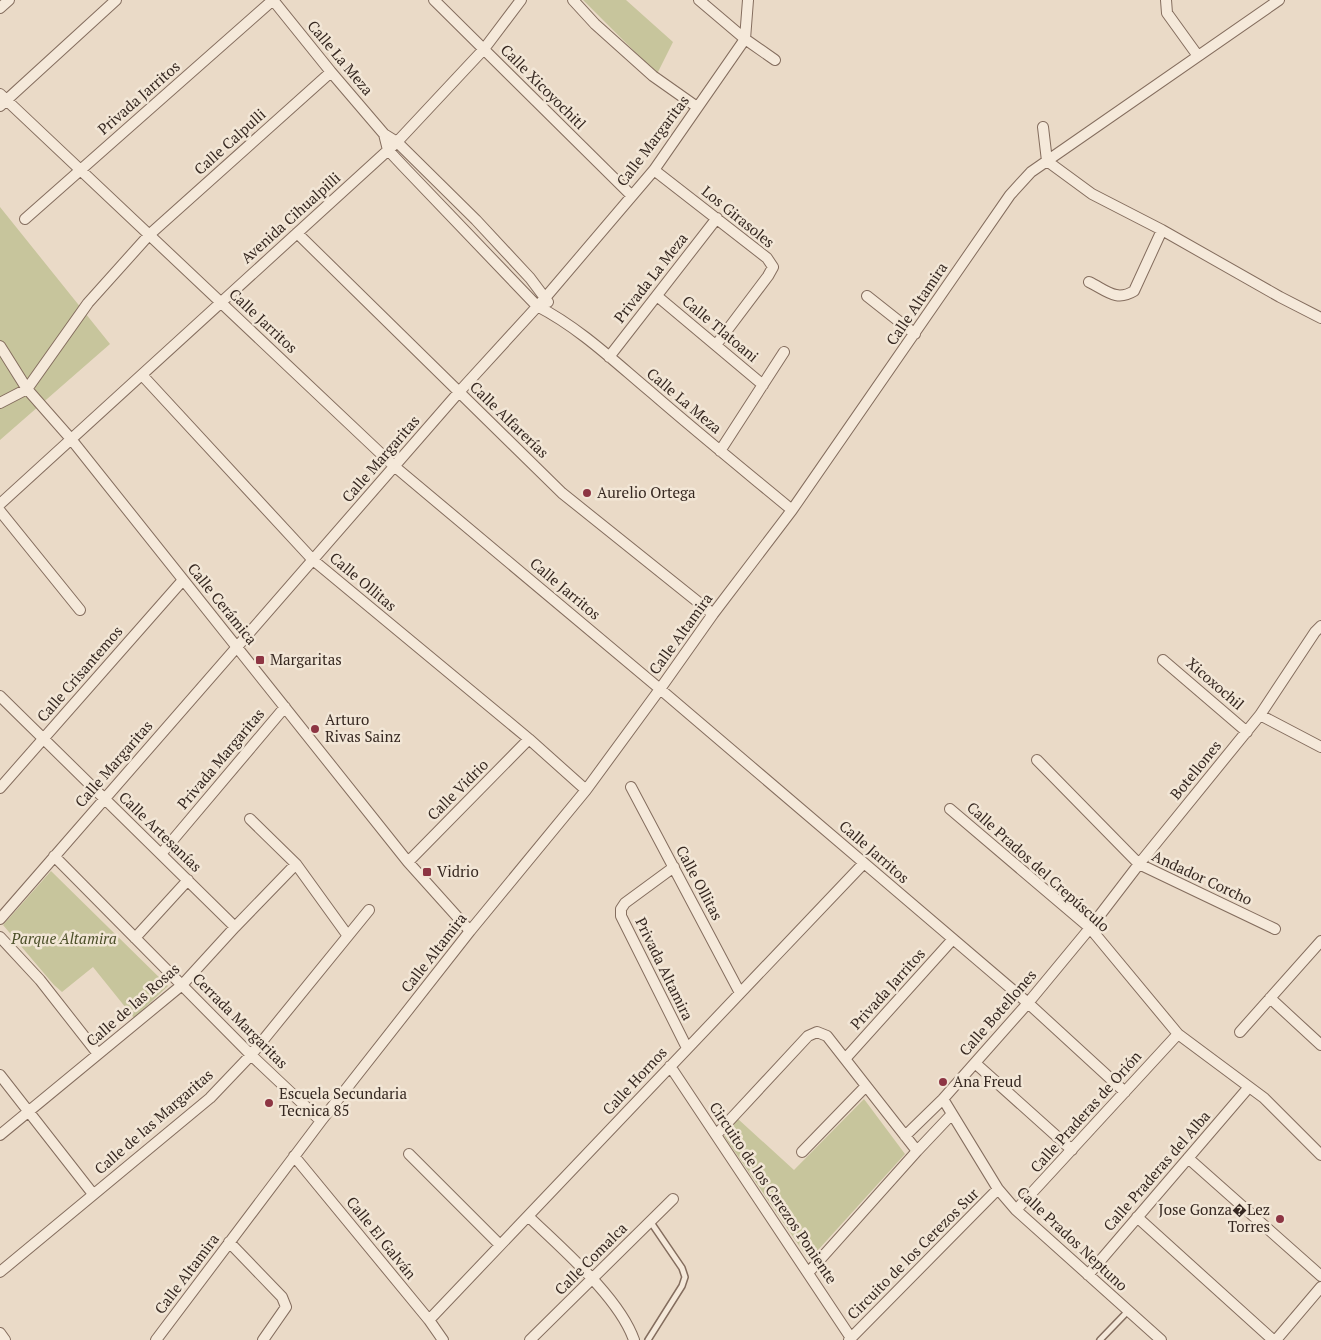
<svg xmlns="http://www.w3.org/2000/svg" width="1321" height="1340" font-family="'PT Serif',serif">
<rect width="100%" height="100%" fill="#eadac7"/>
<path fill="#c7c59c" d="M583,0h43l47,42 -16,32z
M0,207l110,137 -110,96z
M51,871l117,115 -34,32 -41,-51 -31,25 -8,-7 -51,-60z
M864,1099l41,55 -96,106 -85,-124 14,-17 56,51z"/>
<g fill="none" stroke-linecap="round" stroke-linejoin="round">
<g stroke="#846d5e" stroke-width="8">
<path id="service" d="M648,1340l34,-54 3,-9 -3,-9 -32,-47
M1100,1340l28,-29"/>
</g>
<g stroke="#846d5e" stroke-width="12">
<path id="minor" d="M273,0l58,72 53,62 13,8 79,78 54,58 18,24
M434,0l197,195
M573,0l22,24 58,52 44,31
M699,0l46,39 30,21
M1166,0l1,13 31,43
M0,8l9,-8
M0,94l394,372 266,223 204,174 164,140 97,89
M0,106l116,-106
M1043,127l4,34
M384,134l4,16 15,16 134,140c43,22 79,57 115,87 46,40 93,78 140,117
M1047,161l45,33 70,36 118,67 41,21
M654,170l113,88 6,9 -5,9 -52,69
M25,219l248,-219
M297,233l265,260 151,121
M1089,282c17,8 27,20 45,9l28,-61
M657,296l106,89
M867,296l48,38
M0,346l27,43 44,50 337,423 62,69
M609,357l108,-139
M142,375l171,185 216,179 57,51
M0,403l27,-14 61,-86 61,-68 182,-163
M720,451l64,-99
M0,504l397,-362 87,-93 37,-49
M0,511l80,99
M1163,660l84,72
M0,696l235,231
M1260,715l61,32
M1037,760l102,104 136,65
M631,787l109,206
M0,788l183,-208
M950,809l140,119 88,106 86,64 57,57
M250,819l46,45 52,72
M161,854l124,-147
M54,856l197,199 70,66
M408,862l121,-123
M674,867l-49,36 -4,6v7l66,132
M0,919l459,-527 86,-94 109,-128 91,-131 3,-39
M0,937l40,43 58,74
M135,938l53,-58
M1270,998l51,47
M1240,1032l81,-91
M845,1059l108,-120
M975,1063l97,87
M670,1066l181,272
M0,1075l93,119
M943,1099l55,90 18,21 145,130
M0,1135l182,-150 53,-58 61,-63
M716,1135l92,-99 9,-4 10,4 90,115
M905,1136l38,-37 85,-96 62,-75 49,-64 121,-149 55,-83 6,-6
M802,1152l64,-66
M409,1154l91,91
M294,1156l135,164 14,20
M1188,1158l133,118
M1016,1210l162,-176
M528,1216c33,32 91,81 106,124
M1137,1217l136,123
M229,1242l53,55 4,10 -23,33
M0,1272l210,-174 41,-43 118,-145
M808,1273l109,-122 35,-37
M1088,1275l161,-188
M429,1320l435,-457
M0,1333l5,7
M156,1340l165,-219 149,-190 116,-141 74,-101 53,-75 79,-104 218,-315 21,-23 248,-172
M530,1340l143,-141
M849,1340l149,-151
M1276,1340l45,-53"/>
</g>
<use href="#service" stroke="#f5e9da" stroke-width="5"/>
<use href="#minor" stroke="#f5e9da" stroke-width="10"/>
</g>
<g fill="#8d3543" stroke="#f2e6d6" stroke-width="2">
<circle cx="587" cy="493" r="5"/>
<rect x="255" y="655" width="10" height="10" rx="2.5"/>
<circle cx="315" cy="729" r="5"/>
<rect x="422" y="867" width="10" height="10" rx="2.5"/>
<circle cx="943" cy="1082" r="5"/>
<circle cx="269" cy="1103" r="5"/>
<circle cx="1280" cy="1219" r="5"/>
</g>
<g text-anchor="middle" stroke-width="5" stroke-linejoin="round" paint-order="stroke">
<g font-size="15" fill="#362821" stroke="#f2e6d6">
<text transform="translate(340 58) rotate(50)" y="5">Calle La Meza</text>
<text transform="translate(543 87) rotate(45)" y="5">Calle Xicoyochitl</text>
<text transform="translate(139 98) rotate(-41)" y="5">Privada Jarritos</text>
<text transform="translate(653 141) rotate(-53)" y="5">Calle Margaritas</text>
<text transform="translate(230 142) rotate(-42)" y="5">Calle Calpulli</text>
<text transform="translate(738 217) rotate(39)" y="5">Los Girasoles</text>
<text transform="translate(291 218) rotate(-42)" y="5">Avenida Cihualpilli</text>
<text transform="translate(651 278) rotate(-52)" y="5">Privada La Meza</text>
<text transform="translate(917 304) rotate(-56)" y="5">Calle Altamira</text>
<text transform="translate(263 321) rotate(43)" y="5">Calle Jarritos</text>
<text transform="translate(720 329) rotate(40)" y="5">Calle Tlatoani</text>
<text transform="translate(684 401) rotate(40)" y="5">Calle La Meza</text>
<text transform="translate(509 420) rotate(44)" y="5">Calle Alfarerías</text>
<text transform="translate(381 459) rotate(-49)" y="5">Calle Margaritas</text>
<text transform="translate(363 582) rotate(40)" y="5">Calle Ollitas</text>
<text transform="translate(565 589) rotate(40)" y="5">Calle Jarritos</text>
<text transform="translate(222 604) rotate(51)" y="5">Calle Cerámica</text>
<text transform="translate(681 634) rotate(-54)" y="5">Calle Altamira</text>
<text transform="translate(80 674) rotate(-49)" y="5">Calle Crisantemos</text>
<text transform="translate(1215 684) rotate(41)" y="5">Xicoxochil</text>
<text transform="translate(221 759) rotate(-50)" y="5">Privada Margaritas</text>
<text transform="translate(114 764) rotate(-49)" y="5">Calle Margaritas</text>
<text transform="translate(1196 770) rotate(-51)" y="5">Botellones</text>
<text transform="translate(458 790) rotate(-45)" y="5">Calle Vidrio</text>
<text transform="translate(160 832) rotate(44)" y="5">Calle Artesanías</text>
<text transform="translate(874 852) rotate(41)" y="5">Calle Jarritos</text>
<text transform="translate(1038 867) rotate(42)" y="5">Calle Prados del Crepúsculo</text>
<text transform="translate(1202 878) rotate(25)" y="5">Andador Corcho</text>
<text transform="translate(699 883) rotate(62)" y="5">Calle Ollitas</text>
<text transform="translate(434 953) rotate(-52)" y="5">Calle Altamira</text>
<text transform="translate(664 969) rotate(64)" y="5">Privada Altamira</text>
<text transform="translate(888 989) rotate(-48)" y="5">Privada Jarritos</text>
<text transform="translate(133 1005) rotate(-41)" y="5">Calle de las Rosas</text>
<text transform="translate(998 1013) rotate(-49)" y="5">Calle Botellones</text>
<text transform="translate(240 1021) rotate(45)" y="5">Cerrada Margaritas</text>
<text transform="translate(635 1081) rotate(-47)" y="5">Calle Hornos</text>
<text transform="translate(1086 1112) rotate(-48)" y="5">Calle Praderas de Orión</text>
<text transform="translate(154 1122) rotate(-41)" y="5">Calle de las Margaritas</text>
<text transform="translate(1157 1171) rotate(-49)" y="5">Calle Praderas del Alba</text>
<text transform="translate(773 1193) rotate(56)" y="5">Circuito de los Cerezos Poniente</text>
<text transform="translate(381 1238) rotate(51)" y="5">Calle El Galván</text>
<text transform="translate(1072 1239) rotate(43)" y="5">Calle Prados Neptuno</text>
<text transform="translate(913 1254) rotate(-45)" y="5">Circuito de los Cerezos Sur</text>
<text transform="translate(591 1259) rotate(-45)" y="5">Calle Comalca</text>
<text transform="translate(187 1274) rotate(-53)" y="5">Calle Altamira</text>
</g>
<g font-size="15" fill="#362821" stroke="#f2e6d6" text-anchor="start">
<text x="597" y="498">Aurelio Ortega</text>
<text x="270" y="665">Margaritas</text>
<text x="325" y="725">Arturo<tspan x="325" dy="17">Rivas Sainz</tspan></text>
<text x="437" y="877">Vidrio</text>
<text x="953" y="1087">Ana Freud</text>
<text x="279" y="1099">Escuela Secundaria<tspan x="279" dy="17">Tecnica 85</tspan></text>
<text x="1270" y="1215" text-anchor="end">Jose Gonza�Lez<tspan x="1270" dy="17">Torres</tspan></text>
</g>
<g font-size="15" font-style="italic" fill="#4c5029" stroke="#f2e6d6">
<text x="64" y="944">Parque Altamira</text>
</g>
</g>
</svg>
